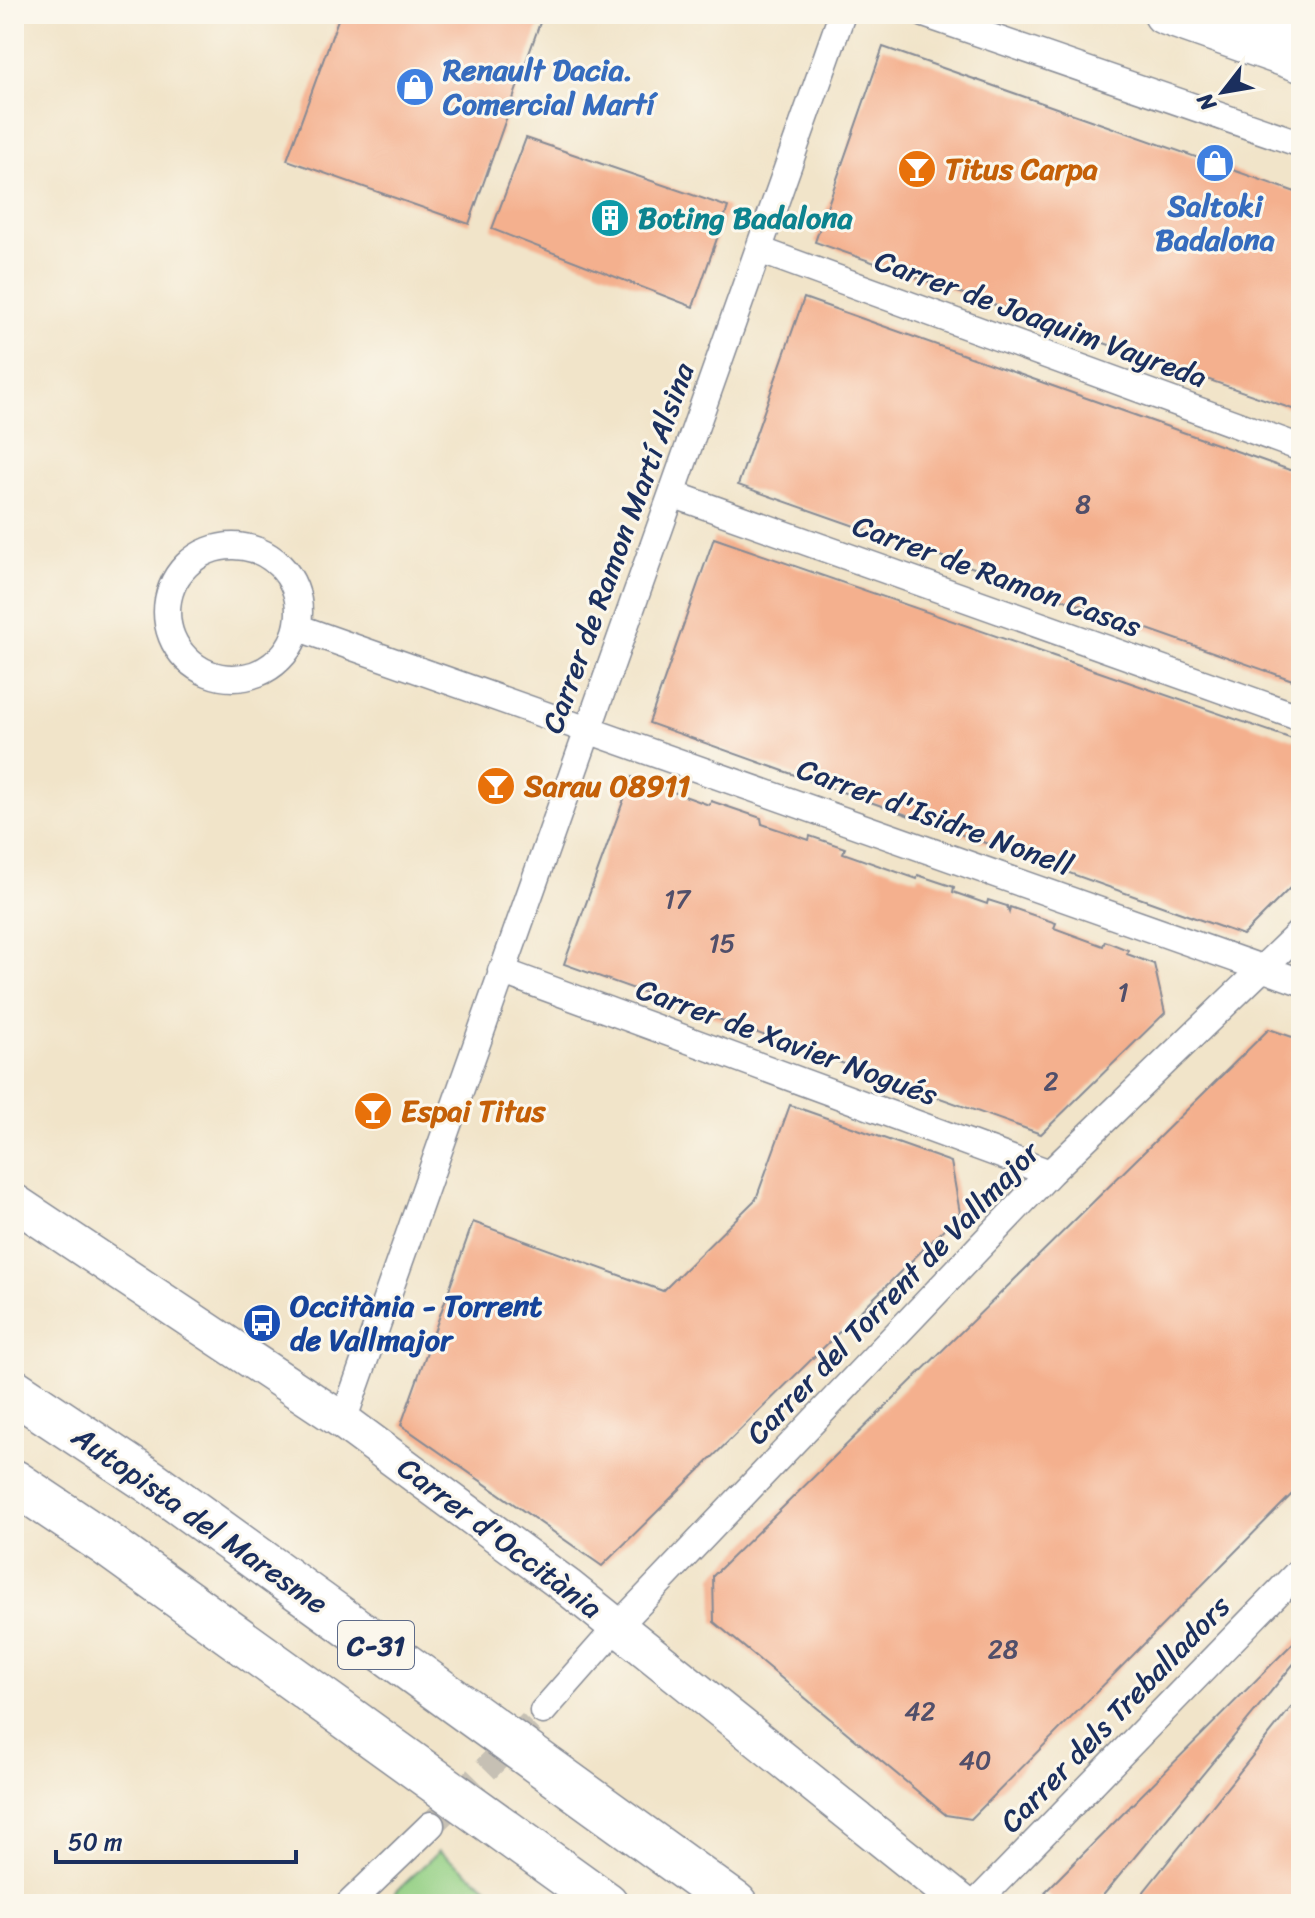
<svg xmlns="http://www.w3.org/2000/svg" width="1315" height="1918" font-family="Sriracha,sans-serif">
<rect width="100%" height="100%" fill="#fbf7ec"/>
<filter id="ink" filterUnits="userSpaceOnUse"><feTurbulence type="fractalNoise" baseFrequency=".0125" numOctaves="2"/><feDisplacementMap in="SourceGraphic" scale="16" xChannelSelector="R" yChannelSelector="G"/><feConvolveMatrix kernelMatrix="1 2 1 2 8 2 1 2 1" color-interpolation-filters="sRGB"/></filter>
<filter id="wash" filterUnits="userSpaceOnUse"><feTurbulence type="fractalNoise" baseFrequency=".006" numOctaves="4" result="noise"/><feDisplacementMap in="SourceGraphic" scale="32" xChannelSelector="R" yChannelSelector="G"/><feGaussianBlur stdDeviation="1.8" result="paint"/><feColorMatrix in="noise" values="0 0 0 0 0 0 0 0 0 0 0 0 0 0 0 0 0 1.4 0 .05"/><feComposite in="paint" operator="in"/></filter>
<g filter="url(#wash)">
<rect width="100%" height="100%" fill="#f1e4c9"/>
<path fill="#94d085" stroke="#588072" stroke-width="2" d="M439,1851l71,53h-127z"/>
<g id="blocks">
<path fill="#f4b08e" d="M340,14h203l-74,210 -182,-64z
M883,47l418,147v218l-486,-170z
M526,138l202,69 -35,100 -201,-78z
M804,298l497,176v209l-563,-198z
M714,538l587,204v135l-58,58 -594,-212z
M632,777l77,28 2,-4 50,17 1,6 47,16 1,-4 35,12 -2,5 74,26 1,-4 36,12 -1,5 34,12 1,-4 19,6 2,6 1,-5 46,16 -2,5 49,18 2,-5 23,9 -1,4 27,10 11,49 -124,121 -477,-170z
M1269,1029l32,11v445l-330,334 -25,-4 -232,-193 -1,-46z
M790,1105l161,57 9,51 -358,353 -201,-141 72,-203 190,69 93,-92z
M1301,1635v20l-205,249h-37l-14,-12z
M1301,1695v209h-167z"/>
</g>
</g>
<g filter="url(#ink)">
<use href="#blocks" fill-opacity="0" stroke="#868a94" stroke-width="2"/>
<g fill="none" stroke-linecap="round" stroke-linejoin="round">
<path stroke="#c6c0b4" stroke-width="26" stroke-dasharray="26 13" stroke-linecap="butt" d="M431,1825l112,-114"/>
<g stroke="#868a94" stroke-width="29">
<path id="street" d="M924,14l377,130
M759,250l542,198
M672,494l629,224
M167 612a66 66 0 1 1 132 0a66 66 0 1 1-132 0Z
M299,628l1002,354
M501,971l549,202
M343,1421l499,-1407
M543,1711l75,-85 432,-453 251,-242
M349,1904l82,-79
M975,1904l326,-335"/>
</g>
<g stroke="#868a94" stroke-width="39">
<path id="secondary" d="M14,1202l329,219 226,167 394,316"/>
</g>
<g stroke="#868a94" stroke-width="43">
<path id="primary" d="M1164,14l137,48
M1271,14l30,11"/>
</g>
<g stroke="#868a94" stroke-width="47">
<path id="highway" d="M14,1391l137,91 584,422
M14,1482l91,61 501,361"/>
</g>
<use href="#street" stroke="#fff" stroke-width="26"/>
<use href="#secondary" stroke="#fff" stroke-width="36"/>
<use href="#primary" stroke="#fff" stroke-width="40"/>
<use href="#highway" stroke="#fff" stroke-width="44"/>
</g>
</g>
<defs>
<g id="shop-disc" transform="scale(2)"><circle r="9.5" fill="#3f7fe0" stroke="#fbf7ec"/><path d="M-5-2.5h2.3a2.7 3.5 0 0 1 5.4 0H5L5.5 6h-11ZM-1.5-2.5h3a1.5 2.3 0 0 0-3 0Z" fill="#fff"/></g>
<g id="bar-disc" transform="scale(2)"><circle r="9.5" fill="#e8710a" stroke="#fbf7ec"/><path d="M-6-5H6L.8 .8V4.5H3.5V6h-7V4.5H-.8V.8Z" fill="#fff"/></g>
<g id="building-disc" transform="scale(2)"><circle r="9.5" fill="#0f9aa8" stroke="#fbf7ec"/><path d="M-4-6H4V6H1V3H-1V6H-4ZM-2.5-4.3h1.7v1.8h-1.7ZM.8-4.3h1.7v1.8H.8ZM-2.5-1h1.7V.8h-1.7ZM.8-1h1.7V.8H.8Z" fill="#fff"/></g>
<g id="bus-disc" transform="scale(2)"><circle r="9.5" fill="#1a4fb4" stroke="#fbf7ec"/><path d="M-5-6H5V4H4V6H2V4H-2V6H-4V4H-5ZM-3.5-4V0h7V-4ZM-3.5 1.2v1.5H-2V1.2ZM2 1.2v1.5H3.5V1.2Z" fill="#fff"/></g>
</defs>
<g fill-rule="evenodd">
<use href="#shop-disc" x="415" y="87"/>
<use href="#shop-disc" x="1215" y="163"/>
<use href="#bar-disc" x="917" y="169"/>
<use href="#building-disc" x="610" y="218"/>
<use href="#bar-disc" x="496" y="786"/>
<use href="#bar-disc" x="373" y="1111"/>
<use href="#bus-disc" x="262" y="1323"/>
</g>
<g text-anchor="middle" stroke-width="6" stroke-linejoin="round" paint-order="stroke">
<g font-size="26" fill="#514f6a">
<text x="1083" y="513">8</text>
<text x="677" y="908">17</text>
<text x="722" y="952">15</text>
<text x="1123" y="1001">1</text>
<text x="1051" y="1090">2</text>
<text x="1003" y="1658">28</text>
<text x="920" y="1720">42</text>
<text x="975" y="1769">40</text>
</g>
<rect fill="#fbf7ec" stroke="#5e6b89" stroke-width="2" x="338" y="1621" width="76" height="48" rx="6"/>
<g font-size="28" font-weight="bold" fill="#1b2f5e">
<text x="376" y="1655">C-31</text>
</g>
<g font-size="30" font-weight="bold" fill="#366cbe" stroke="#fbf7ec" text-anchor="start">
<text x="443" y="80">Renault Dacia.<tspan x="443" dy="34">Comercial Martí</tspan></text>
<text x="1215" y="216" text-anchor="middle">Saltoki<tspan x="1215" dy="34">Badalona</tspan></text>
</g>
<g font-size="30" font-weight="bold" fill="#c56008" stroke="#fbf7ec" text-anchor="start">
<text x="945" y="179">Titus Carpa</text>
<text x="524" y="796">Sarau 08911</text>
<text x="401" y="1121">Espai Titus</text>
</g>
<g font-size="30" font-weight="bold" fill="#0d838f" stroke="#fbf7ec" text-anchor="start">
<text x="638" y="228">Boting Badalona</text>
</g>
<g font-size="30" fill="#1b2f5e" stroke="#fbf7ec">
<text transform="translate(1041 319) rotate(20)" y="10">Carrer de Joaquim Vayreda</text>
<text transform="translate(618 548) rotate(-70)" y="10">Carrer de Ramon Martí Alsina</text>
<text transform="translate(997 576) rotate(20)" y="10">Carrer de Ramon Casas</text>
<text transform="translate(935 817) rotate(20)" y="10">Carrer d'Isidre Nonell</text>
<text transform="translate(787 1042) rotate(20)" y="10">Carrer de Xavier Nogués</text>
<text transform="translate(893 1293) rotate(-46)" y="10">Carrer del Torrent de Vallmajor</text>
<text transform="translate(200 1520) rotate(35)" y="10">Autopista del Maresme</text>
<text transform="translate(500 1538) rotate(37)" y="10">Carrer d'Occitània</text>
<text transform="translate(1115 1714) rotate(-46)" y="10">Carrer dels Treballadors</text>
</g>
<g font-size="30" font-weight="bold" fill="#164399" stroke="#fbf7ec" text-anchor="start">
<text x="290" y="1316">Occitània - Torrent<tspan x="290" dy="34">de Vallmajor</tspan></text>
</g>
</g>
<rect width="1315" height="1918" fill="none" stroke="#fbf7ec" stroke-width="48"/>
<g transform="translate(1223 92) rotate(239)" stroke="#fbf7ec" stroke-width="6" paint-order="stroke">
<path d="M0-6L14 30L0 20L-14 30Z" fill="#1b2f5e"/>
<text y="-12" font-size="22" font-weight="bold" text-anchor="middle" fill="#1b2f5e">N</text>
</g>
<path d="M56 1850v12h240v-12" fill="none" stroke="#1b2f5e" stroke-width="4"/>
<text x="68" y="1850" font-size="24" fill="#1b2f5e" stroke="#fbf7ec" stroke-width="6" paint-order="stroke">50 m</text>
</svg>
